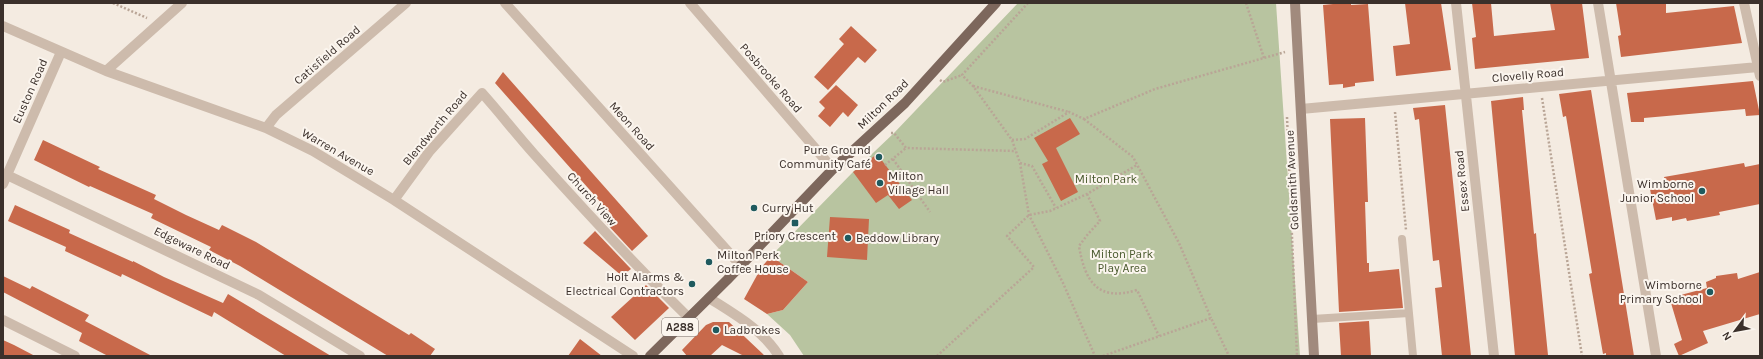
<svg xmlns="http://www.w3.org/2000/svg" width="1763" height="359" font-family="Karla,sans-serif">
<rect width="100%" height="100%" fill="#f4ebe1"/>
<path fill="#b8c4a0" d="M1018,3h258l24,353h-496l-14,-21 -23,-21 16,-4 25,-28 -37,-26 82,-84 41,-39z"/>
<path fill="#c8694b" d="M1343,3h8v2l17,-1 6,77 -19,2v3l-12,2v-4l-14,1 -6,-80z
M1405,3h36l10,67 -55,6 -3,-30 17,-2z
M1472,3h19l3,33 61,-6 -5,-27h32l7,55 -114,11 -3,-31 4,-1z
M1616,3h50v10l68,-7 8,37 -121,14 -3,-21 3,-1z
M851,26l26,24 -12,13 -7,-6 -30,33 -14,-13 30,-33 -5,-5z
M503,72l145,164 -16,15 -27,-29 7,-7 -117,-132z
M1753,81l7,34 -14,1 -1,-7 -101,9v4h-13l-4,-29z
M836,85l22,20 -10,12 -5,-5 -13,15 -12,-11 7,-8 -6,-6z
M1591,90l43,266h-28v-3l-3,1 -14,-80 3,-1 -26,-157 -3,1 -4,-23z
M1523,97l1,13h-2l12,124 2,-1 1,13 11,109 -2,1h-31l-24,-255z
M1445,105l26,251h-29l-7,-68 7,-1 -3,-27 -6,1 -14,-142 -4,1 -2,-12z
M1070,118l10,16 -24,14 22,44 -17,9 -19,-37 6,-3 -14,-23z
M1365,118l3,84h-3l2,61h2v9l30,-3 4,39 -64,4 -9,-193z
M43,140l57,27 -2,2 58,26 -2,4 32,16 33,15 3,-5 34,17 153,93 2,-2 24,16 -5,7h-42l-148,-90 -31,-16 2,-3 -60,-29 2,-4 -63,-28 -1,1 -55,-27z
M877,154l35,46 -13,9 -11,-14 -12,8 -23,-31z
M1744,163l1,4 15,-3v40l-41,8 1,3 -33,6 -1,-3 -14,3v-4l-16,3 -7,-36 16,-3 -1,-4z
M15,205l55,25 -1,3 64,29v-1l31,16 59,26 5,-9 103,62h-45l-72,-44 -2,5 -90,-43 -1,3 -56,-26 1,-4 -58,-26z
M830,217l39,2 -2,41 -40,-3z
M595,231l36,38 -9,7 -39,-33z
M771,256l37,26 -25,28 -16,4 -23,-15 17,-31z
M1760,272v42l-57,17 5,12 -29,13 -5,-12 8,-4 -11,-37 8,-2 -2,-5 30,-8 -1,-6 10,-4v-2l21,-3 1,6z
M3,276l27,13 2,-3 57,29 -4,6 67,35h-44l-29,-15 3,-8 -79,-41z
M646,285l23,23 -34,32 -24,-23z
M1369,321l2,35h-30l-2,-33z
M713,322h16l36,34h-21l-22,-11 -12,11h-23l-5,-6 24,-25z
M580,339l22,17h-34z
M3,340l11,5 21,11h-32z"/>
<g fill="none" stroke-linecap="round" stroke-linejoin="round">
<path stroke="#b9a596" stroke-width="2.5" stroke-dasharray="2 2" stroke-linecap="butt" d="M113,3l34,15
M1028,3l-66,72 11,11 39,54 8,23 9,52 34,68 32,73
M1246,3l18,55
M940,80l3,2 19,-7
M973,86l96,26
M1542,98l40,258
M1395,112l11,118
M1287,117l10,239
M1084,119l49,38 46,86 32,75
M891,133h3l12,15 110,3
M1012,140l13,-1 44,-27 15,7 71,-30 130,-37
M893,159l37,53
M1020,163l12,3 24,42
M885,165l21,-17
M1087,194l13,27 -12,13 -9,12c6,36 19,56 58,44l22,46
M937,356l97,-89 -27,-31 22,-21 21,-4 37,-17 50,-29
M1103,356l108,-38 18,38"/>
<path stroke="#cdbbac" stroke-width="8" d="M1402,239l11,117
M1312,319l97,-6"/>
<path stroke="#cdbbac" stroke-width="10" d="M505,3l236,263
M690,3l143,166
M1456,3l38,353
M1598,3l58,353
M1744,3l16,73
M3,26l103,45 160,57 47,23 81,49 239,156
M106,71l76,-68
M1301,109l457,-42
M266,128l10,-13 130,-112
M7,175l252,120 101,61
M3,184l58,-132
M394,200l35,-48 53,-59c18,20 34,41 52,61 50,56 101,111 155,164
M709,298c25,16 54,32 70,58
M3,320l72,36"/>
<path stroke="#a18a7d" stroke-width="10" d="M1295,3l19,353"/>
<path stroke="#7d675c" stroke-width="10" d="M650,356l77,-76 106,-111 72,-66 91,-100"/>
</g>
<g fill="#1f5a5e" stroke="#fbf5ee" stroke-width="1.5">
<circle cx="879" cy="157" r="4"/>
<circle cx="880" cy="183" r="4"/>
<circle cx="1702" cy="191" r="4"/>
<circle cx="754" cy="208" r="4"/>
<rect x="791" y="219" width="8" height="8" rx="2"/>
<circle cx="848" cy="238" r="4"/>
<circle cx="709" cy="262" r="4"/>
<circle cx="692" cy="284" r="4"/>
<circle cx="1710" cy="292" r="4"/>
<circle cx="716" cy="330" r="4"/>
</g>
<g text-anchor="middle" stroke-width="4" stroke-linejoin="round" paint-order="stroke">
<rect fill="#fbf5ee" stroke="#756b66" stroke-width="1" x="662" y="318" width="36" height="18" rx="3"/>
<g font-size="11" font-weight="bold" fill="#3b302b">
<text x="680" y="331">A288</text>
</g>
<g font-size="12" fill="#3b302b" stroke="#fbf5ee">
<text transform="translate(327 55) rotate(-41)" y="4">Catisfield Road</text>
<text transform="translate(1528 75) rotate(-5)" y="4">Clovelly Road</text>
<text transform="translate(771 78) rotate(49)" y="4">Posbrooke Road</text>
<text transform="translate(30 91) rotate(-66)" y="4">Euston Road</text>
<text transform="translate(883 104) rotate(-44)" y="4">Milton Road</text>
<text transform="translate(632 126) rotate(48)" y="4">Meon Road</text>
<text transform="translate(435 128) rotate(-50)" y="4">Blendworth Road</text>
<text transform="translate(338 152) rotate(30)" y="4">Warren Avenue</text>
<text transform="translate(1292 180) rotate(-93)" y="4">Goldsmith Avenue</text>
<text transform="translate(1462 181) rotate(-96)" y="4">Essex Road</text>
<text transform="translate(592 199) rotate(48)" y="4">Church View</text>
<text transform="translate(192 248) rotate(26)" y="4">Edgeware Road</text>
</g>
<g font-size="12" fill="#3b302b" stroke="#fbf5ee" text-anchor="start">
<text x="871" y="154" text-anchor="end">Pure Ground<tspan x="871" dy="14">Community Café</tspan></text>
<text x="888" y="180">Milton<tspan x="888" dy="14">Village Hall</tspan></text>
<text x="1694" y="188" text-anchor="end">Wimborne<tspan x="1694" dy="14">Junior School</tspan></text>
<text x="762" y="212">Curry Hut</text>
<text x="795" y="240" text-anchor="middle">Priory Crescent</text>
<text x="856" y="242">Beddow Library</text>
<text x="717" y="259">Milton Perk<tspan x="717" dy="14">Coffee House</tspan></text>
<text x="684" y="281" text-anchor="end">Holt Alarms &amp;<tspan x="684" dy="14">Electrical Contractors</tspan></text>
<text x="1702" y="289" text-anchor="end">Wimborne<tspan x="1702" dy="14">Primary School</tspan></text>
<text x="724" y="334">Ladbrokes</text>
</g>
<g font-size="12" fill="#4a5a2e" stroke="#fbf5ee">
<text x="1106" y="183">Milton Park</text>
<text x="1122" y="258">Milton Park<tspan x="1122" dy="14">Play Area</tspan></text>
</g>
</g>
<rect width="1763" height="359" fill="none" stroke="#3b302b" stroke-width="8"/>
<g transform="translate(1735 331) rotate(238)" stroke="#fbf5ee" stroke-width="3" paint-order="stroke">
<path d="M0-3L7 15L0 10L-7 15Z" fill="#3b302b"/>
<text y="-6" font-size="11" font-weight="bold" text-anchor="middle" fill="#3b302b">N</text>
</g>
</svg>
